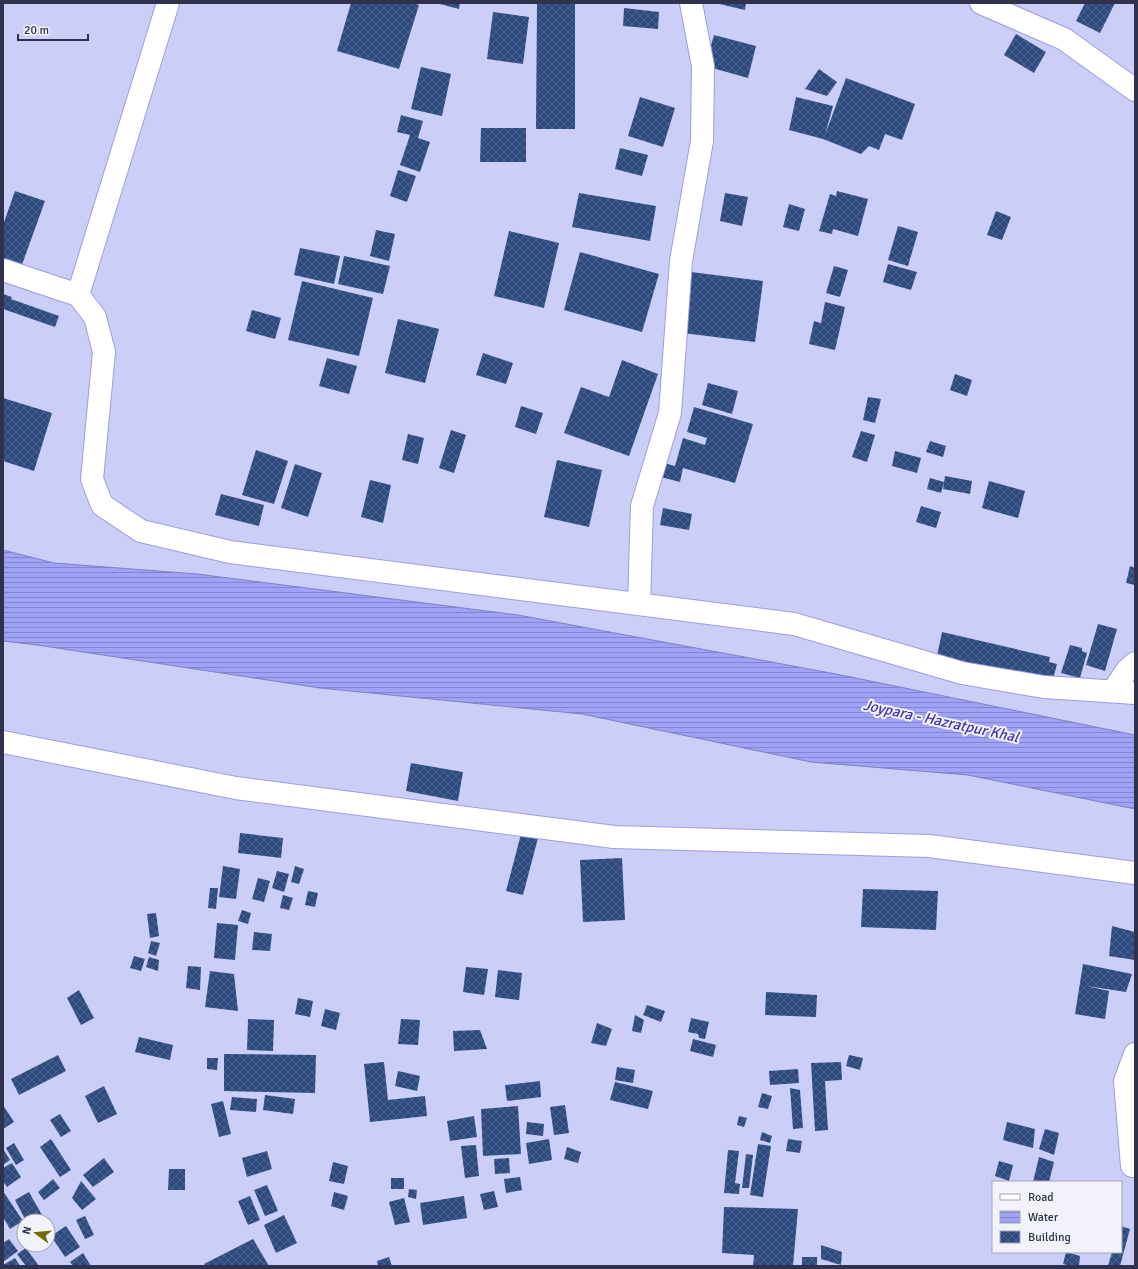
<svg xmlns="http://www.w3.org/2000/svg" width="1138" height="1269" font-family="Signika,sans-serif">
<defs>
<pattern id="water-rules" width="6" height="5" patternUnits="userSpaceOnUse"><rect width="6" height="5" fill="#9fa2f7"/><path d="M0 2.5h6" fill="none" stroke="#8285ca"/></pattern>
<pattern id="building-cross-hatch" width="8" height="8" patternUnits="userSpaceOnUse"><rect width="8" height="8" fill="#2d4b7f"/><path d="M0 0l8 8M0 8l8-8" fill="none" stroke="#4b638e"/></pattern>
</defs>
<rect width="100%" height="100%" fill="#cbcff8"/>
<path fill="url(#water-rules)" stroke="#7e80c4" d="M3,550l51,13 143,11 321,41 318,59 299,61v74l-167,-34 -157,-13 -229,-48 -262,-26 -283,-43 -34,-4z"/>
<path fill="url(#building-cross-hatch)" d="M351,3h62l6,2 -20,64 -62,-18z
M436,3h24l-1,6z
M537,3h38v126h-39z
M715,3h31l-1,7z
M1085,3h30l-15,30 -24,-12z
M624,8l35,4 -1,17 -35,-3z
M493,12l36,5 -6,47 -36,-5z
M1016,34l30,18 -12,21 -30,-18z
M714,35l42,11 -8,32 -43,-12z
M421,67l30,7 -9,42 -31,-7z
M819,69l18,13 -10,14 -22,-7z
M846,78l69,26 -13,36 -17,-6 -6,16 -10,-4 -8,8 -38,-15 -34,-9 7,-33 37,9 -8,29z
M640,97l35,11 -12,39 -35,-11z
M401,115l22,6 -5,17 12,4 -10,30 -20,-7 10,-30 -13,-3z
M481,128h45v34h-46z
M620,148l28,7 -6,21 -27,-7z
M398,170l18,6 -9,26 -17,-6z
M15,191l30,10 -26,72 -16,-5v-43z
M837,191l31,8 -10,37 -25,-7 -1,5 -13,-3 11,-37 6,2z
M579,193l77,13 -6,35 -78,-14z
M725,193l23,4 -6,29 -22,-5z
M789,204l16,5 -6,22 -16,-4z
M996,211l15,6 -9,23 -15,-5z
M898,226l20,6 -10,34 -20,-6z
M376,230l19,4 -6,27 -19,-5z
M509,231l50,12 -15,65 -50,-12z
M300,248l40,8 -6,28 -40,-9z
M580,252l79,22 -17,58 -78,-22z
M344,256l46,10 -7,28 -45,-10z
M888,264l29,8 -6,18 -28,-8z
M834,266l14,4 -8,27 -14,-4z
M691,272l72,9 -8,61 -72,-9z
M302,281l71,17 -14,58 -71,-16z
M3,294l9,3 -1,2 48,17 -4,11 -52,-18z
M825,302l20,5 -10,43 -26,-6 5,-23 7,2z
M252,310l29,8 -6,21 -29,-8z
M398,319l41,10 -14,54 -40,-10z
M483,353l30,10 -7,21 -30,-9z
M327,358l30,8 -8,28 -30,-8z
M622,360l36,14 -29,82 -65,-23 17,-46 28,10z
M955,374l17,6 -5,16 -17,-6z
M708,383l30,8 -6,23 -30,-9z
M868,397l13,2 -6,24 -12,-3z
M3,398l49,15 -18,58 -31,-10z
M521,406l22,7 -7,21 -21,-7z
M694,407l59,17 -18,59 -52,-15 -3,14 -23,-6 3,-14 15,4 8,-28 22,7 2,-7 -20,-6z
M451,430l15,5 -12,38 -15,-5z
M861,431l14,4 -8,27 -15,-5z
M408,434l16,4 -6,26 -16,-4z
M930,441l16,5 -3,11 -17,-5z
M256,450l32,11 -14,43 -32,-9z
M895,451l26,7 -4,15 -25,-7z
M557,460l45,10 -13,57 -45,-10z
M295,464l27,9 -14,44 -27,-9z
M945,476l27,5 -2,13 -27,-5z
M930,478l14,4 -3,11 -14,-4z
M370,480l21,5 -8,38 -22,-6z
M989,481l36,10 -7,27 -36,-10z
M221,494l43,11 -5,21 -44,-11z
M921,506l20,6 -5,16 -20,-6z
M663,508l29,6 -3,16 -29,-5z
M1130,566l5,2v17l-9,-2z
M1098,624l19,5 -12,42 -19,-6z
M942,632l108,25 -1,5 8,2 -5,19 -116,-22z
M1070,645l12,3v3l5,2 -7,25 -19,-5z
M411,763l52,9 -5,29 -52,-10z
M240,833l43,5 -2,20 -43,-5z
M521,834l17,4 -15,57 -17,-4z
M622,858l3,62 -42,2 -3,-62z
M223,866l17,3 -4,30 -17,-2z
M295,866l9,3 -5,15 -8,-2z
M277,871l12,3 -5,18 -12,-4z
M258,878l12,3 -6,21 -12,-3z
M210,888h8l-2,21 -8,-1z
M863,889l75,2 -2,39 -75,-3z
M308,891l10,2 -3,14 -10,-2z
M283,895l10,3 -4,12 -9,-2z
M242,910l9,3 -3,11 -10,-3z
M156,913l3,23 -9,2 -3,-24z
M217,923l21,2 -3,35 -21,-2z
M1112,926l23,6v28l-26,-4z
M254,932l18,2 -2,17 -18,-1z
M151,941l9,2 -4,13 -8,-3z
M134,956l11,3 -4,12 -11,-3z
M149,957l10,3 -1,11 -12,-4z
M1083,964l49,10 -6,18 -39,-6 22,5 -4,28 -30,-5z
M188,966l13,1 -1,23 -14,-2z
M466,967l22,2 -4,26 -21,-3z
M498,970l24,3 -3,27 -24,-3z
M210,971l24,3 4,37 -33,-4z
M79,990l15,28 -13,7 -14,-27z
M766,992l51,3 -1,22 -51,-2z
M298,998l15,3 -3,16 -15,-3z
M647,1005l18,6 -4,11 -18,-7z
M325,1009l15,4 -4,17 -15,-4z
M635,1015l9,5 -3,13 -9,-2z
M691,1018l18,4 -4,17 -6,-1 -1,-4 -10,-2z
M248,1019l26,1 -1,31 -26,-1z
M401,1019l19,1 -2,25 -20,-1z
M597,1023l15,6 -6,17 -15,-3z
M480,1030l7,19 -33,2 -1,-20z
M139,1037l34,8 -3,15 -35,-8z
M693,1039l23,6 -3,12 -23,-6z
M224,1054l92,1 -1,38 -91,-2z
M58,1055l8,16 -47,24 -8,-16z
M849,1055l14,3 -3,12 -14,-4z
M207,1058h11l-1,12 -10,-1z
M384,1062l4,38 37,-4 2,20 -57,6 -6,-58z
M841,1062l1,18 -17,1 3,49 -13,1 -4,-68z
M617,1067l18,3 -2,13 -18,-3z
M798,1069l1,14 -29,2 -1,-14z
M398,1071l22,5 -3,15 -22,-5z
M540,1081l1,16 -34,4 -2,-16z
M615,1082l38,9 -5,18 -38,-9z
M104,1086l13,28 -19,9 -13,-27z
M790,1088l10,2 3,38 -10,1z
M762,1093l10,3 -4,13 -10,-2z
M265,1095l30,4 -2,15 -30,-4z
M232,1097l25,2 -1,13 -26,-2z
M223,1101l8,33 -12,3 -8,-33z
M3,1105l11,17 -11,7z
M565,1105l4,28 -15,2 -4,-28z
M518,1106l3,48 -38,2 -2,-47z
M60,1114l11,17 -10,6 -11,-17z
M474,1116l3,21 -27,4 -3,-20z
M739,1116l8,2 -3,9 -7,-2z
M527,1122l17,2 -1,12 -17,-2z
M1007,1122l28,7 -2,19 -30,-8z
M1045,1129l14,4 -5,22 -15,-6z
M762,1132l10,4 -2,7 -10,-3z
M51,1139l20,31 -11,7 -20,-30z
M549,1139l3,21 -23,4 -3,-21z
M788,1139l14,2 -2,12 -14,-2z
M14,1143l10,17 -8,5 -10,-17z
M758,1144l13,2 -8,51 -13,-2z
M476,1145l3,31 -14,2 -4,-32z
M567,1147l14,5 -3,11 -14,-4z
M3,1149l7,11 -7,5z
M728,1150l11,1 -4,32 5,1 -1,10 -15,-1z
M267,1151l5,18 -25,8 -5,-19z
M746,1154l7,1 -4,33h-7z
M1039,1157l15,5 -5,20h-16z
M104,1158l10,14 -21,15 -10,-12z
M509,1158l1,15 -15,1 -1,-15z
M999,1161l14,4 -4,16 -14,-5z
M333,1162l15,4 -4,18 -15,-3z
M12,1163l9,14 -14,10 -4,-6v-13z
M169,1169h16v21h-17z
M520,1177l2,13 -16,3 -2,-14z
M391,1178h13v11h-13z
M53,1179l7,9 -16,12 -6,-8z
M81,1181l15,18 -14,11 -10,-12z
M267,1185l11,26 -13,5 -11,-26z
M409,1189l8,1 -1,9 -8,-2z
M3,1191l20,30 -13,8 -7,-12z
M494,1191l4,16 -14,3 -4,-16z
M29,1192l13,23 -10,6h-6l-11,-21z
M334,1192l14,4 -4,14 -13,-4z
M250,1196l10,24 -12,5 -10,-24z
M464,1196l3,22 -44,7 -3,-22z
M404,1198l6,24 -15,3 -6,-23z
M724,1207l74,2 -5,57h-40l1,-11 -32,-2z
M284,1215l13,28 -21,10 -12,-28z
M85,1216l9,19 -9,4 -9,-19z
M66,1226l14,21 -15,10 -14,-21z
M1121,1226l9,3 -10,37h-12l4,-14h9z
M9,1239l9,12 -15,11v-19z
M253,1239l16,27h-63l-2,-2z
M821,1245l21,7 -1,13 -20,-6z
M26,1248l13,18h-13l-9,-12z
M1066,1252l14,4 -1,10h-7l-9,-2z
M83,1253l8,13h-18l-3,-4z
M389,1257l3,9h-14l-1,-5z
M802,1257h15v9h-15z
M15,1258l5,8h-17v-1z"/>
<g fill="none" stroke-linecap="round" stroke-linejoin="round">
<g stroke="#9b9ee0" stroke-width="24">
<path id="street" d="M981,3l83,36 71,51
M3,270l75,25 17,22 9,35 -12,127 10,26 39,26 89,21 564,72 168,49 82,14 91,6
M78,295l90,-292
M639,604l3,-98 28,-93 11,-152 21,-120 1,-75 -12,-63
M1113,691l14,-21 8,-7
M3,742l233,46 378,49 315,9 206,27
M1135,1054l-10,27 7,85h3"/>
</g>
<use href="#street" stroke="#fff" stroke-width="22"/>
</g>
<g text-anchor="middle" stroke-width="4" stroke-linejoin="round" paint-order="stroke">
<g font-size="15" font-style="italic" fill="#4434ac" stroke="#f2f3fa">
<text transform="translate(941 721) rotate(12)" y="5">Joypara - Hazratpur Khal</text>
</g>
</g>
<rect width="1138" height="1269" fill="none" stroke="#30314c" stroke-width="8"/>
<rect x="992" y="1181" width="130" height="72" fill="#f2f3fa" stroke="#a4a5b4"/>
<rect x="1000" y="1194" width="20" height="6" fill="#ffffff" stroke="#a4a5b4"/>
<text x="1028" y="1201" font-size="12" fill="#30314c">Road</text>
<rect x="1000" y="1211" width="20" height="12" fill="url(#water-rules)" stroke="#a4a5b4"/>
<text x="1028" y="1221" font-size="12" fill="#30314c">Water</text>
<rect x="1000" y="1231" width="20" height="12" fill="url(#building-cross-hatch)" stroke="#a4a5b4"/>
<text x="1028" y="1241" font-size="12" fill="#30314c">Building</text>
<g transform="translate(36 1233) rotate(286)"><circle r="19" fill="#f2f3fa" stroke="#a4a5b4"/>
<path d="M0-3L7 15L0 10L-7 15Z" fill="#746800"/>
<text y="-6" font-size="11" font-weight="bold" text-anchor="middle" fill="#30314c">N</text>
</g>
<path d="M18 34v6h70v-6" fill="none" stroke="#30314c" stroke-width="2"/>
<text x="24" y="34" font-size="12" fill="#30314c" stroke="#f2f3fa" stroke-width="3" paint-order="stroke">20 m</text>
</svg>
